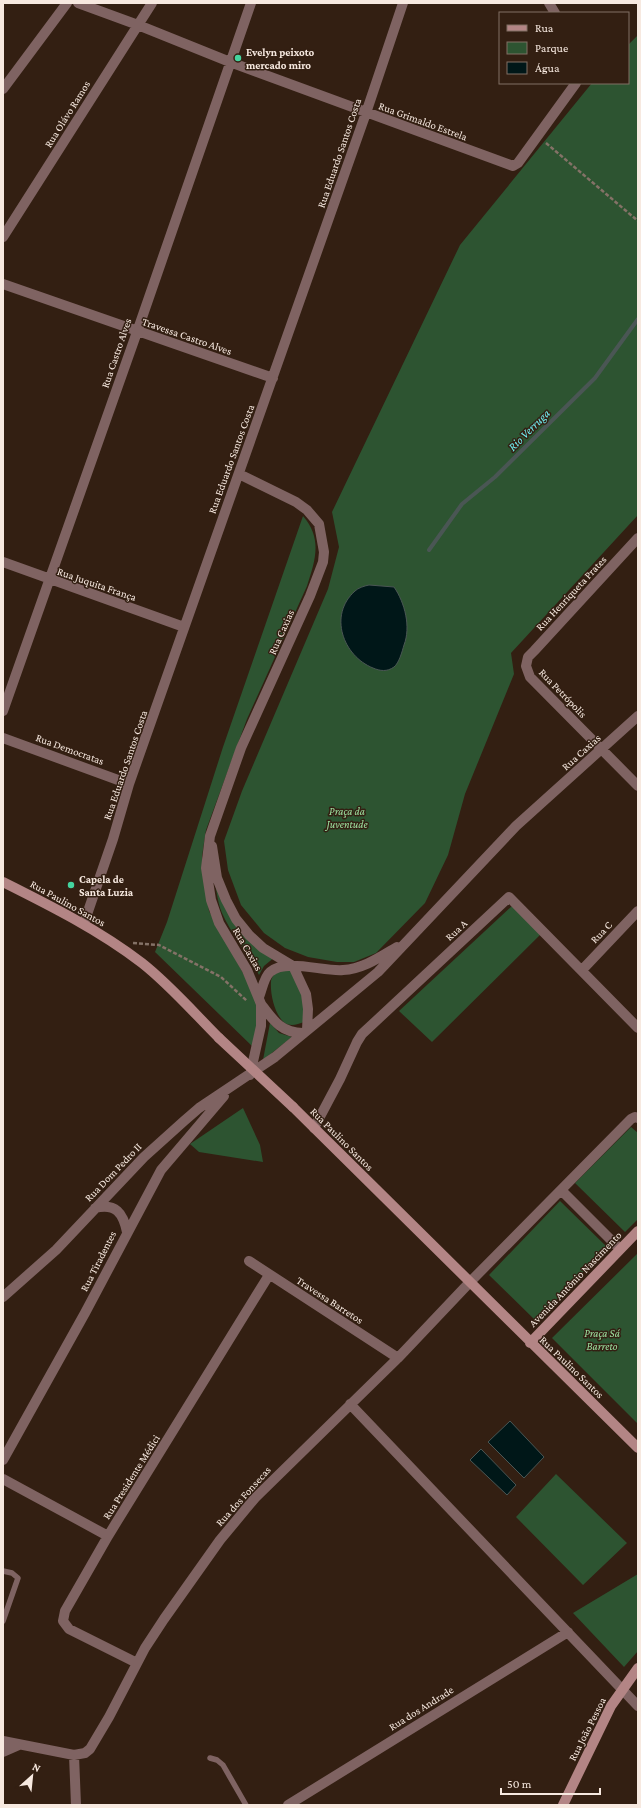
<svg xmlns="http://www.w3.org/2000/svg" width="641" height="1808" font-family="'Crimson Pro',serif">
<rect width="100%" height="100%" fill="#331f12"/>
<path fill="#2d5431" d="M638,35v480l-127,138 3,21 -49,120 -17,61 -23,48 -49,50 -22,9h-17l-29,-5 -23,-9 -21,-15 -23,-28 -13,-35 -4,-29 18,-50 86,-202 11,-42 -7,-35 128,-267 132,-162h36v-38z
M303,516c20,23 12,45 4,70l-60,133 -41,111 -4,26 7,55 45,82 4,20v18l-6,15 -97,-94 12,-30 56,-175z
M214,874l13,36 49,46 -12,10 -5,9c-11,-22 -28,-41 -37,-62 -5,-12 -6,-26 -8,-39z
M512,906l30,27 -110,109 -33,-31z
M286,970l9,2 8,16 1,34c-6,2 -13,5 -19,1 -10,-7 -15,-29 -14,-41 0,-4 3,-7 5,-11z
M270,1023l9,10 13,4 -29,23z
M243,1108l17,37 3,17 -64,-10 -9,-8z
M631,1127l7,6v86l-13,13 -50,-49z
M560,1201l47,46 -71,74 -47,-46z
M638,1253v171l-86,-86z
M556,1474l71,69 -44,42 -67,-68z
M638,1574v77l-14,16 -51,-54z"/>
<path fill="#001718" stroke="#4a5654" d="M369,585l25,2c11,16 17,40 10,58 -2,7 -5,18 -10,22 -7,5 -14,4 -21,1 -30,-12 -45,-53 -18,-77 3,-3 9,-5 14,-6z
M510,1421l34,36 -20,21 -36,-36z
M481,1449l35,36 -9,10 -37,-35z"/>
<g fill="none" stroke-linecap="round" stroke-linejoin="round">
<path stroke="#4a5654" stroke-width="4" d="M429,550l33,-46 33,-27 100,-99 43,-59"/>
<path stroke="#847267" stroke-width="2.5" stroke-dasharray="4 2" stroke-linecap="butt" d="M546,143l92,78
M133,943l26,2 62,32 26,24"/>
<path stroke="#7f6362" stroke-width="5.5" d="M3,1571l9,2 6,5 -15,43
M210,1758l7,2 6,5 23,40"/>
<path stroke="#7f6362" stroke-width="10" d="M78,3l60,22 92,37 283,104 5,-3 58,-80
M549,3l6,10
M3,89l64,-86
M3,237l149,-234
M3,284l270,94
M239,474l57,28 11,8 12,14 5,28 -1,10 -13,34 -69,152 -31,88 -4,32 5,32 8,23 28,47 14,34v22l-11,49
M638,538l-104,113 -6,6 -2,9 4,11 108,109
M3,562l181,65
M3,711l134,-379 114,-329
M3,738l126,46
M212,846l5,32 9,22 10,19 13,16 14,13 30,18 13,28 2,15 -1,21
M84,923l29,-84 16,-55 237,-671 37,-110
M582,970l56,-59
M259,997c3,-7 5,-20 11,-25 16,-14 54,0 73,-2 20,-1 37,-13 54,-23
M261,1004c12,16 20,29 42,29
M314,1128l26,-49 17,-37 5,-8 147,-137 129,131
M561,1190l59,59
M95,1208c21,-5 28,5 32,24
M249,1261l149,97
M3,1297l53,-47 88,-93 40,-36 15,-13 76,-51 103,-85 138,-146 122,-110
M350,1404l288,302
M3,1460l82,-147 76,-143 63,-74
M3,1479l105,57
M137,1663l-68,-34 -6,-8 2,-10 43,-75 161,-261
M3,1741l71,14 11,-2 5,-4 19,-32 36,-69 19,-29 56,-79 35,-42 143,-140 72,-76 161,-163 4,-2 3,1
M3,1752l16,-7
M74,1755l2,50
M288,1805l280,-173"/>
<path stroke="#b38585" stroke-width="10" d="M3,882c48,24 96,48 139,81 28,22 52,50 77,75
M293,1107l345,341
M530,1343l108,-112
M563,1805l48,-99 27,-38"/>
<path stroke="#b38585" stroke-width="10" d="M219,1038l74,69"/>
</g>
<g fill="#44d49f" stroke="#331f12" stroke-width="1.5">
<circle cx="238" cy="58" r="4"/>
<circle cx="71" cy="885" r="4"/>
</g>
<g text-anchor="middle" stroke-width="3" stroke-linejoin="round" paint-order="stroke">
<g font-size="11" font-weight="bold" fill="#f7e9e0" stroke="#331f12" text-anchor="start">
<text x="246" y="56">Evelyn peixoto<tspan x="246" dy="13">mercado miro</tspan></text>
<text x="79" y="883">Capela de<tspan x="79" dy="13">Santa Luzia</tspan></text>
</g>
<g font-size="11" fill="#f7e9e0" stroke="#331f12">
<text transform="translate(67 114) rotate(-58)" y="4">Rua Olávo Ramos</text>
<text transform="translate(423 121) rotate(20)" y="4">Rua Grimaldo Estrela</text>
<text transform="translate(339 153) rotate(-71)" y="4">Rua Eduardo Santos Costa</text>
<text transform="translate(187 336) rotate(19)" y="4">Travessa Castro Alves</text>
<text transform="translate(116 353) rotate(-71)" y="4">Rua Castro Alves</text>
<text transform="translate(231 459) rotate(-70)" y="4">Rua Eduardo Santos Costa</text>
<text transform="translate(97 584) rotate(19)" y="4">Rua Juquita França</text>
<text transform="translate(571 593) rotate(-47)" y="4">Rua Henriqueta Prates</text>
<text transform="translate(281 632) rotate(-66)" y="4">Rua Caxias</text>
<text transform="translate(563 693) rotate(46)" y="4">Rua Petrópolis</text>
<text transform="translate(70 749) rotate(20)" y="4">Rua Democratas</text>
<text transform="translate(581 752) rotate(-42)" y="4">Rua Caxias</text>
<text transform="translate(125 765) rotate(-71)" y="4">Rua Eduardo Santos Costa</text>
<text transform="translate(68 903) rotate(29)" y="4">Rua Paulino Santos</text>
<text transform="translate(456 930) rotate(-43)" y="4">Rua A</text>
<text transform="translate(601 932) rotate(-46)" y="4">Rua C</text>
<text transform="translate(248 949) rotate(60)" y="4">Rua Caxias</text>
<text transform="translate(342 1139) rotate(45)" y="4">Rua Paulino Santos</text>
<text transform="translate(113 1172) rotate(-46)" y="4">Rua Dom Pedro II</text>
<text transform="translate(98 1261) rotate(-63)" y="4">Rua Tiradentes</text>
<text transform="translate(575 1279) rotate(-46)" y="4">Avenida Antônio Nascimento</text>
<text transform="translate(330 1300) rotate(33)" y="4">Travessa Barretos</text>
<text transform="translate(572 1367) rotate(44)" y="4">Rua Paulino Santos</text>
<text transform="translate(131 1477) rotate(-58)" y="4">Rua Presidente Médici</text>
<text transform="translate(243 1496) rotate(-48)" y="4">Rua dos Fonsecas</text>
<text transform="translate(421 1708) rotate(-32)" y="4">Rua dos Andrade</text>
<text transform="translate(587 1729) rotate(-63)" y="4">Rua João Pessoa</text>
</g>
<g font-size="11" font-style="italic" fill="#9ce1a0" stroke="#331f12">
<text x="347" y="815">Praça da<tspan x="347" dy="13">Juventude</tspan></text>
<text x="602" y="1337">Praça Sá<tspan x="602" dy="13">Barreto</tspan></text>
</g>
<g font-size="12" font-style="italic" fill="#70f0f3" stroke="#331f12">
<text transform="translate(529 430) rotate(-45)" y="4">Rio Verruga</text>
</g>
</g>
<rect width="641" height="1808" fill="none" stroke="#f7e9e0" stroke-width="8"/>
<rect x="499" y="12" width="130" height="72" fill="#331f12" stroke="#817064"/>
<rect x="507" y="25" width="20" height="6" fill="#b38585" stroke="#817064"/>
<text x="535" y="32" font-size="12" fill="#f7e9e0">Rua</text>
<rect x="507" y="42" width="20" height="12" fill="#2d5431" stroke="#817064"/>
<text x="535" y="52" font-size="12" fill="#f7e9e0">Parque</text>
<rect x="507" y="62" width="20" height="12" fill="#001718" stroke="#817064"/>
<text x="535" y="72" font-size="12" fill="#f7e9e0">Água</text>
<g transform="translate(32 1776) rotate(27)" stroke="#331f12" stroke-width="3" paint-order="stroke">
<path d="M0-3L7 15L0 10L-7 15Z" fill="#f7e9e0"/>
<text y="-6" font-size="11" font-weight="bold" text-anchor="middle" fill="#f7e9e0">N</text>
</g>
<path d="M501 1788v6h99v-6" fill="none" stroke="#f7e9e0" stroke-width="2"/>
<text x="507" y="1788" font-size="12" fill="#f7e9e0" stroke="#331f12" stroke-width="3" paint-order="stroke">50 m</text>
</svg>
